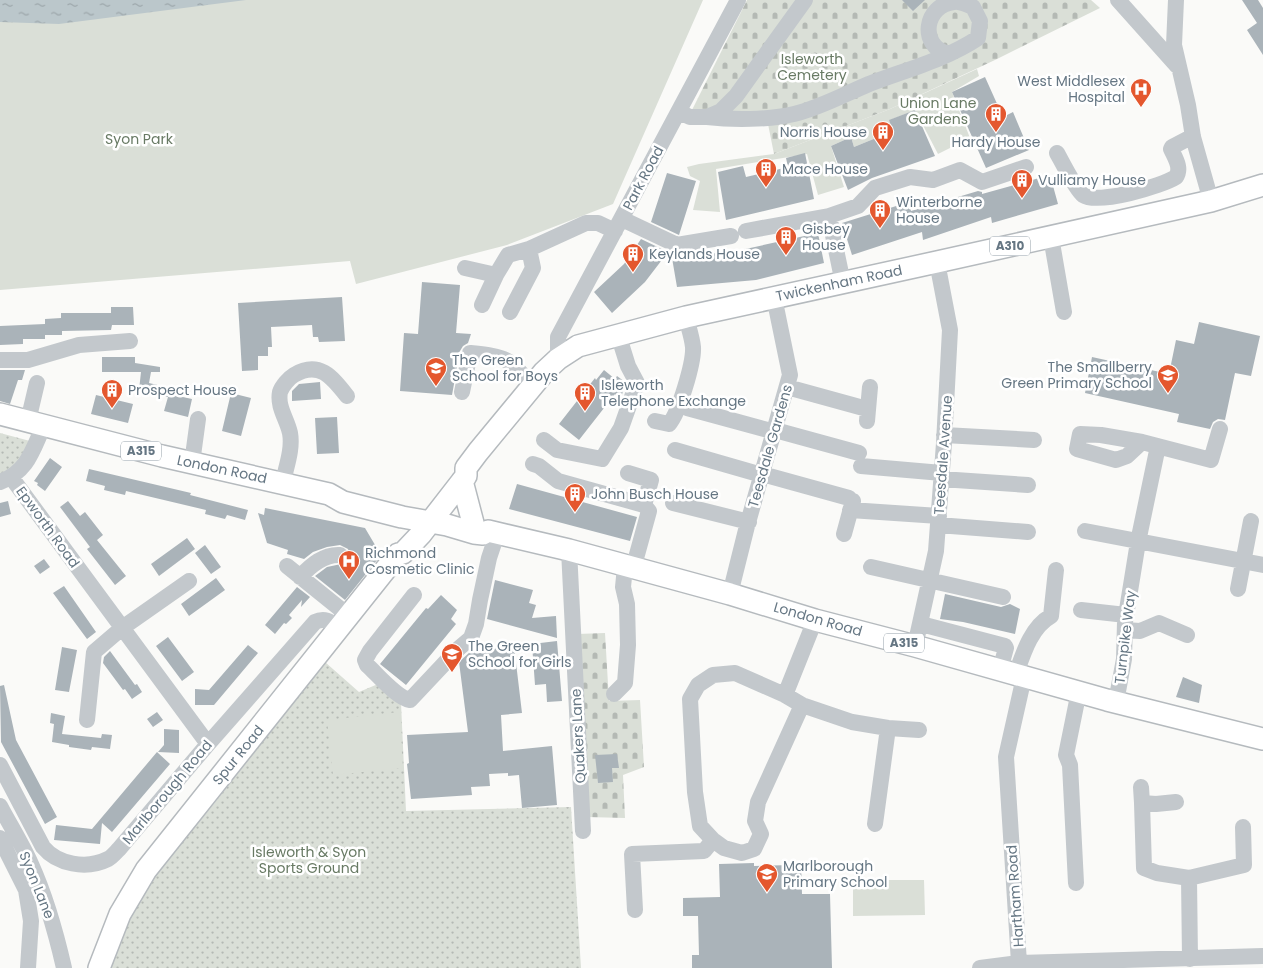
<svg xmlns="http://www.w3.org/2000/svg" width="1263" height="968" font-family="Poppins,sans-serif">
<defs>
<pattern id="grass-dots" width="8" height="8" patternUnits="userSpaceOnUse" patternTransform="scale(1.25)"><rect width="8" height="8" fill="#dadfd7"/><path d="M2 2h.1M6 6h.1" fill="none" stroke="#b4b9b4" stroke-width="1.8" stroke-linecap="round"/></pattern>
<pattern id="cemetery-stones" width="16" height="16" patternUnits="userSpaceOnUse" patternTransform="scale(1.25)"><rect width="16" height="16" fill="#dadfd7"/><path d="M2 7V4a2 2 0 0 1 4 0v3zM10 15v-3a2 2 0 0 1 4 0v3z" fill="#b4b9b4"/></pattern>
<pattern id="water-ripples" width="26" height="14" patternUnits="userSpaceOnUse" patternTransform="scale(1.25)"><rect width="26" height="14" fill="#bbc7cb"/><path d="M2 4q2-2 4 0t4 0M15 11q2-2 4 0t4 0" fill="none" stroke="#9ca6aa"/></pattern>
</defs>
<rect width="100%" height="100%" fill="#fafaf8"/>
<path fill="url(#grass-dots)" d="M0,433l30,8 -9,20 -21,15z
M325,662l34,30 19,-8 23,19 5,108 165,-4 10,161h-471l25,-67 29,-38 49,-58z"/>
<path fill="url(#cemetery-stones)" d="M747,0h344l9,8 -105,52 -105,49 -116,45 -7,-35 -81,3z
M605,633l4,68 31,-1 4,67 -21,8 2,43 -38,-1 -10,-183z"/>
<path fill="#dadfd7" d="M0,0h703l-90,204 -106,41 -151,39 -6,-23 -350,29z
M977,69l2,7 -27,16 18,46 -32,16 -23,-44 -25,10 3,11 -39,16 -3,-10 -20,9 13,41 -26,8 -11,-41 -91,15 4,43 -27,-2 7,-29 -10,-5 -3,-9 12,-3 75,-10 116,-45z
M399,712l4,56 -70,7 -6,-55z
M853,880h71l1,35 -72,1z"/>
<path fill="url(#water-ripples)" d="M0,0h246l-187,24 -59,-2z"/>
<path fill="#aab3b9" d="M902,0h23l-12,11z
M1242,0h16l5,8v47l-16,-25 10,-7z
M985,77l18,40 10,-5 16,38 -43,18 -34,-76z
M915,110l20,46 -63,22 -24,12 -17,-44 20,-9 3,10 39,-16 -4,-11z
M805,153l9,46 -88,21 -8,-48 25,-6 3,11 42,-10 -2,-9z
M667,173l29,8 -17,54 -28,-13z
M1050,175l8,29 -66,19 -1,-6 -68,23 -1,-8 -70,23 -10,-32 67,-21 2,9 67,-20 4,1v2z
M818,233l6,30 -68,17 -79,7 -5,-29 69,-8z
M641,239l27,13 -23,30 -33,31 -18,-21 30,-28z
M422,282l38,3 -4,48 15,1 -3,9 -5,3 -3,5 -8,44 -52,-4 4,-58 14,1z
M342,297l3,44 -26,1 -1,-5h-5l-1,-12 -41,2 1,20h-4v9h-10v14l-16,1 -4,-68z
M111,307h22l1,18h-22l-1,5 -49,1v4h-17v4h-22v5l-23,1v-19l45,-2v-5l16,-1v-5h50z
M1199,322l61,14 -9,40 -16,-3 -10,47 -7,-1 -5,3 -3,7 -33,-7 2,-8 -94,-21 7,-36 77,17 7,-34 18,4z
M102,357h33v6l25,4v5h-9l-2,11 21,5 -1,6 23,5 -4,18 -24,-6 4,-14 -29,-7 2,-18h-39z
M0,370h25l-3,10h-4l-8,24 -10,-3z
M604,370l11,9 2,-3 8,6 -4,17 -6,-5 -36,46 -20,-16 36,-46 1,2z
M320,382l1,17 -29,2v-10l7,-7z
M231,393l20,5 -10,38 -19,-5z
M96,395l37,9 -5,19 -37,-9z
M337,417l2,36 -22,1 -2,-36z
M50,458l12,9 -17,24 -8,-6 1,-2 -4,-2z
M89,469l102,24 -1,2 58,15 -3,10 -18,-5 -2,4 -20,-5 1,-4 -80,-19 -1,4 -21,-5 1,-4 -19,-5z
M517,484l120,33 -7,24 -121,-32z
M8,501l3,13 -11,3v-14z
M68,501l12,15 5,-4 18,23 -6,5 29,36 -11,9 -28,-36 3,-2 -30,-40z
M265,508l100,20 16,27 -36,45 -30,-24 12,-9 19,-4 4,-8 -2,-6 -8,-4 -13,2 -14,5 -9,7 -17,-5 1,-4 -21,-7 -9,-30 6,2z
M187,538l8,11 -36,27 -8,-12z
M205,545l16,22 -10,7 -16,-21z
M44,559l6,8 -10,7 -6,-8z
M216,578l9,12 -36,26 -8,-12z
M495,580l38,10 -4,13 7,2 -4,13 24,-2 1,22 -70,-19z
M64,586l32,46 -9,7 -34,-46z
M297,587l13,10 -9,10 1,-7 -13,15 3,3 -6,6 -2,-1 -9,11 -10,-9z
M945,594l56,13 9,-3 10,5 -5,25 -52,-12 -23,-3z
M441,595l16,15 -6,9 5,5 -50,61 -26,-21 46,-56 2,1z
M168,637l26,35 -12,9 -26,-35z
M557,641l5,60 -15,1 -1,-18 -11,1 -3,-41z
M248,645l10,8 -44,52h-19v-16l14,1z
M514,646l8,67 -21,2 2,36 49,-5 5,59 -35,3 -3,-33 -11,1v-3l-19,1 1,12 -19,1 1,8 -61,4 -4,-35 2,-1 -2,-28 61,-3 -9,-70 11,-10z
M62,647l15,3 -8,42 -14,-2z
M110,651l25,34 2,-1 5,8 -10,7 -7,-10 -2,1 -20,-27 1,-6z
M1183,677l19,8 -3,18 -23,-6z
M4,685l12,55 41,77 -12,7 -44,-82 -1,-56z
M157,712l6,8 -10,7 -6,-8z
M51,713l14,3 -3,18 39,4 1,-4 10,1 -2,14 -18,-2 -1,3 -22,-3v-2l-17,-3 2,-18 -4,-1z
M164,729l15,1v23l-21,-1 6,-7z
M157,752l13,12 -58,68 -10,-9 -2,21 -46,-4 2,-15 36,4z
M617,754l2,14h-7l1,14 -15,1 -3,-28z
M792,861h9l1,33h28l2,74h-140v-13h7l-1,-39h-15v-18l37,-1 -1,-33 35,-1v3l38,-1z"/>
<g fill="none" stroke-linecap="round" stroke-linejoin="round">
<g stroke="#b5babe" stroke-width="24">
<path id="major" d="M0,414l162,42 167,38 14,8 59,15 45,8 27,8 9,1 5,-3 81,19 161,44 85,26 100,26 192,54 156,39
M462,481l11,42
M99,968l21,-54 26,-44 235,-295 17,-21 5,-1 18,-19 45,-58v-8l12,-16 66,-80 14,-13 20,-13 108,-29 251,-55 274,-61 52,-16"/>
</g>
<path stroke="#c3c8cc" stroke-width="16" d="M1118,0l59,66
M1176,0l-2,45 14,60 5,32 18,64
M679,112l11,5h17l14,-6 15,-15 69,-96
M707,117c25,3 62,3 87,-3 26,-6 51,-20 75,-30 36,-14 76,-24 109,-46l2,-17 -7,-14c-6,-2 -13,-6 -19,-5 -29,3 -36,43 -6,52
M1057,153c5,9 19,37 26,42 15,10 79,-9 93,-18 6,-9 -1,-19 -5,-28l1,-2 21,-11
M829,216l14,67
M622,219l55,26 54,-9
M746,231l83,-15 29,-10 17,-18 35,-11 23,3 27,-10 22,12 44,-15
M1051,237l13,75
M465,268l31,7 12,-20 21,-6
M482,305l14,-30
M510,312l23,-44 -4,-19 57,-26h12l17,8
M558,359v-22l180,-337
M0,360h28l51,-15 51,-4
M787,387l80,22
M462,392l8,-39c37,4 38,4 62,33
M687,408l88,24
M28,421l9,-38
M655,421l14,3c10,-11 25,-62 24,-77 -1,-10 -5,-21 -7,-30
M867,421l3,-34
M775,430l84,23
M944,435l90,5
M544,440l13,10 45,9 19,-31 16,-45 -9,-17 -10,-32
M1142,442l-41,-7 -21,-1 -3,15 39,11 11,-4 15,-14 69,18 9,-31
M675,450l87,25
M192,463l6,-44
M533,464l6,2 19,15 86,24 5,6 -16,58
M861,466l81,7
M628,473l23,7 -7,25
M762,474l87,24
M11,477l197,267
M941,479l87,6
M0,482c28,-11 32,-31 44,-57
M283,482c3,-15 10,-33 7,-49 -3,-14 -13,-26 -10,-41 2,-6 9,-14 14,-17 25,-15 38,2 53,21
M673,503l76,19
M850,510l89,6
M938,525l90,7
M1085,531l178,34
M844,534l9,-33
M569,550l14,281
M287,566l62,50
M871,567l132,30
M300,577c11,-12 24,-23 40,-22
M1238,589l13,-68
M730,594l17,-68 43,-151 -16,-78
M414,595l-44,56 -5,9 2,5c10,9 30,33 43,35l48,-51 13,-11 5,-14 4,-24 9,-42 8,-24
M1081,610l45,5
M921,624l84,22 1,2 -6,22
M1125,630l15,1 19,-8 28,12
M915,646l21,-95 8,-108 6,-113 -13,-68
M1016,674c7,-20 15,-47 35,-58l5,-46
M1024,677l-18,80 13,206 244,-7
M614,694l11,-11 3,-38 -1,-41 -4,-17 2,-20
M785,695l30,-75
M1116,702l8,-43 1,-37 13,-80 20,-96
M802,705l-44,97 -3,19 6,13 -7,15 -12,4 -18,-5 -11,-8 -13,-14 -5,-34 -5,-93 8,-14 15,-10 22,-2 50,22 17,10 50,17 36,6 31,2
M87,720l7,-68 28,-24 67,-47
M0,765l43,82c14,17 43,23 65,12 4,-2 8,-7 11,-10l89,-105 107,-122c10,-5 16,0 25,6
M1141,787l1,16
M1176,802l-20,2 -14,-1 2,65 13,5 32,5
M0,806c10,19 22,38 31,58 15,33 25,69 33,104
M875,824l13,-96
M0,838l26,52 5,31 -3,47
M1076,883l-6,-118 -4,-10 13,-64
M635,910l-3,-56 72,-3 9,-11
M1190,959l-1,-81 55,-13 -1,-38
M980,968l39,-5"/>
<use href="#major" stroke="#fff" stroke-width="21"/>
</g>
<defs>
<g id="hospital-pin" transform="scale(1.125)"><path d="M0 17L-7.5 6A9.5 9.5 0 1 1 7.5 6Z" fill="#e4572e" stroke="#fff"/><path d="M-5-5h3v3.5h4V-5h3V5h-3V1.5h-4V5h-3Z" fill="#fff"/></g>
<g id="building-pin" transform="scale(1.125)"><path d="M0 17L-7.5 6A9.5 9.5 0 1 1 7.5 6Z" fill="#e4572e" stroke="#fff"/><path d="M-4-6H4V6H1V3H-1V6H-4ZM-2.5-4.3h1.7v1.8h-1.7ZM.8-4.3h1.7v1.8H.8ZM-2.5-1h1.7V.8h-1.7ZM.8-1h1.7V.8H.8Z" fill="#fff"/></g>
<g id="school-pin" transform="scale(1.125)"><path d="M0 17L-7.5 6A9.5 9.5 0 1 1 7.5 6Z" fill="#e4572e" stroke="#fff"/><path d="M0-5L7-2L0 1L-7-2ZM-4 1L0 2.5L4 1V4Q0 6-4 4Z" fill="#fff"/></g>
</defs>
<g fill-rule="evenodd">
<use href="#hospital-pin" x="1141" y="89"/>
<use href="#building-pin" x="996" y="114"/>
<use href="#building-pin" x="883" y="132"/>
<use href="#building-pin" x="766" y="169"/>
<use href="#building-pin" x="1022" y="180"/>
<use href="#building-pin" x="880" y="210"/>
<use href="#building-pin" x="786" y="237"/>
<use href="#building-pin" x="633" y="254"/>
<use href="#school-pin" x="436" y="368"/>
<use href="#school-pin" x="1168" y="375"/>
<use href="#building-pin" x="112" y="390"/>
<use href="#building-pin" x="585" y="393"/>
<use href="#building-pin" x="575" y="494"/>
<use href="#hospital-pin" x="349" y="561"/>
<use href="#school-pin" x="452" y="654"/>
<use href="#school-pin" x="767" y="874"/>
</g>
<g text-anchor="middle" stroke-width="5" stroke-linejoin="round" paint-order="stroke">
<g fill="#fff" stroke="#939fa8" stroke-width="1">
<rect x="990" y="236.5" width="40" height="19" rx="4"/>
<rect x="121" y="441.5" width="40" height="19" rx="4"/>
<rect x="884" y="633.5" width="40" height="19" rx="4"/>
</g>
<g font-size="12" font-weight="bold" fill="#657683">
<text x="1010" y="250">A310</text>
<text x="141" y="455">A315</text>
<text x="904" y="647">A315</text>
</g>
<g font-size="14" fill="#687a64" stroke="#fff">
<text x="812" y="64">Isleworth<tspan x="812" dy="16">Cemetery</tspan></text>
<text x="938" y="108">Union Lane<tspan x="938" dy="16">Gardens</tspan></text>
<text x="139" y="144">Syon Park</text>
<text x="309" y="857">Isleworth &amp; Syon<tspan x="309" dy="16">Sports Ground</tspan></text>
</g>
<g font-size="14" fill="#657683" stroke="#fff" text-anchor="start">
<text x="1125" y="86" text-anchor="end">West Middlesex<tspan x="1125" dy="16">Hospital</tspan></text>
<text x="867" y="137" text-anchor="end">Norris House</text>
<text x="996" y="147" text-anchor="middle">Hardy House</text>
<text x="782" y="174">Mace House</text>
<text x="1038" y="185">Vulliamy House</text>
<text x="896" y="207">Winterborne<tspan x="896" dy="16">House</tspan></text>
<text x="802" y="234">Gisbey<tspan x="802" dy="16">House</tspan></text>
<text x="649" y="259">Keylands House</text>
<text x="452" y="365">The Green<tspan x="452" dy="16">School for Boys</tspan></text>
<text x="1152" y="372" text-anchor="end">The Smallberry<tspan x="1152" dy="16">Green Primary School</tspan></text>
<text x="601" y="390">Isleworth<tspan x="601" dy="16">Telephone Exchange</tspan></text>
<text x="128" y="395">Prospect House</text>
<text x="591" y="499">John Busch House</text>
<text x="365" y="558">Richmond<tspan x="365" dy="16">Cosmetic Clinic</tspan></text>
<text x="468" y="651">The Green<tspan x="468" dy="16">School for Girls</tspan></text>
<text x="783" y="871">Marlborough<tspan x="783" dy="16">Primary School</tspan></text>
</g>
<g font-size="14" fill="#657683" stroke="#fff">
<text transform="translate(643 178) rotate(-62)" y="5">Park Road</text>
<text transform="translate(839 283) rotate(-12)" y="5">Twickenham Road</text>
<text transform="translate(770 446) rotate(-74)" y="5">Teesdale Gardens</text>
<text transform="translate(943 455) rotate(-86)" y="5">Teesdale Avenue</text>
<text transform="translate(222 469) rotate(12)" y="5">London Road</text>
<text transform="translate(48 527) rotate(54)" y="5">Epworth Road</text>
<text transform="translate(818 619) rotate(16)" y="5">London Road</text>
<text transform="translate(1125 637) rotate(-83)" y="5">Turnpike Way</text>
<text transform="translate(578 736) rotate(-93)" y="5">Quakers Lane</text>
<text transform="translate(238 755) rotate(-51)" y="5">Spur Road</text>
<text transform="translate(167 792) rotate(-50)" y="5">Marlborough Road</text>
<text transform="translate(37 885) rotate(68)" y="5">Syon Lane</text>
<text transform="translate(1015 896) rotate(-94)" y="5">Hartham Road</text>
</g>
</g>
</svg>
